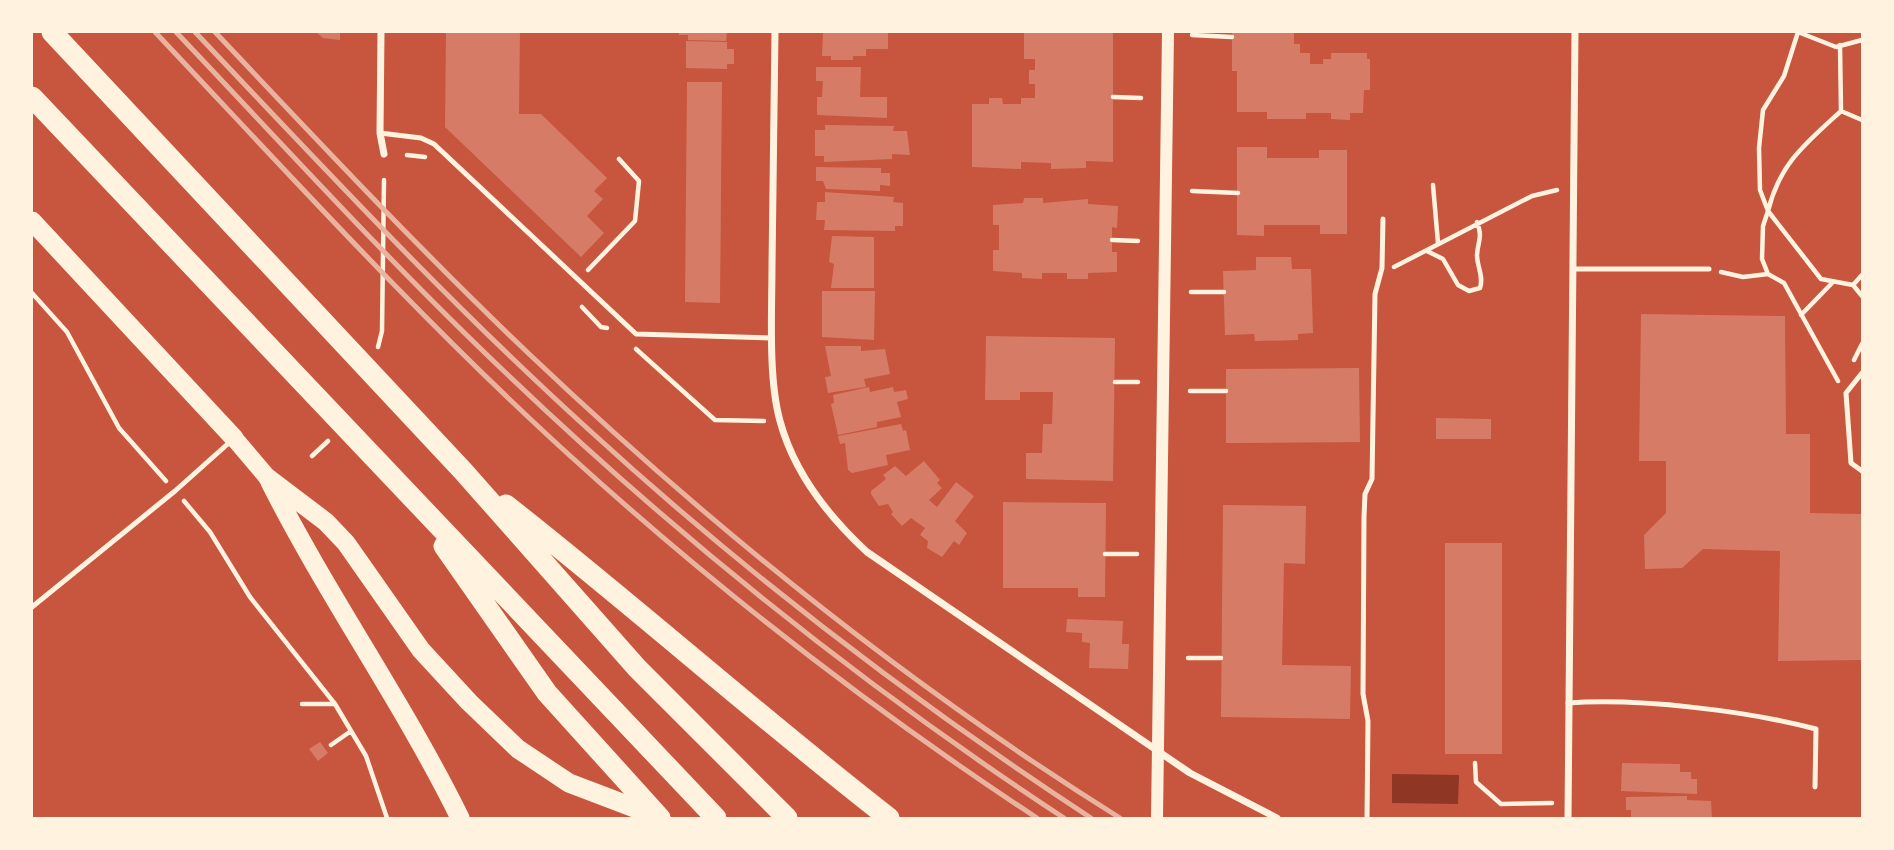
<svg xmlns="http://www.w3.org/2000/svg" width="1894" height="850" font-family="Raleway,sans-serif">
<rect width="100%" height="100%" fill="#c8553d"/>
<path fill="#8f3625" d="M1392,774l67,1 -1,29 -66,-1z"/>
<path fill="#d67c66" d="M316,32h24v8l-17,-2z
M446,32h74l-1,82h22l66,64 -13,13 9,8 -16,17 17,17 -23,24 -136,-130z
M679,32h48l-1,9 -38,-1v-5h-9z
M823,32h65v17h-22v7h-13v4h-22v-4h-9z
M1024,32h89v130l-27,-1v7l-35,1v-6l-30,-1v7l-49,-2v-63h17v-6h13l1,6h18v-6h14v-14h-6v-14h6v-11h-11z
M1232,32h62v12h6v9h10v11h13v-5h8v-6h36v6h3v31h-6l-1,23h-13v7l-19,-1v-6h-25v6h-39v-7h-30v-41h-5z
M686,41l41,1v7h7v15h-7v5l-41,-1z
M816,67h45l-1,30h27v21l-70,-3v-18h5l1,-16h-7z
M687,82h35l-2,221 -35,-1z
M825,125l69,1 -1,5h14l3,24 -18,-1v5l-68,3v-6h-9v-26h10z
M1237,147h30v11h52v-8h28v84h-27v-9h-56v11l-27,-1z
M816,167l65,1v5h9v13l-10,-1v6l-54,-2 -3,-8h-7z
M825,192l69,5 -1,5 10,1v23h-8v5l-71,-1 1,-10h-9l1,-18h8z
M1024,198h19v5l45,-4v5l30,2 -1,22 -5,-1v25h5v20l-29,1v6h-21v-6h-25v6l-20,-1v-5l-29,-2v-21h6v-25h-6v-20l30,-2z
M832,236l42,1v51h-43l3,-24 -5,-2z
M1256,257h35l1,12h19l2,64 -15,1v6l-43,1 -1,-7 -29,1 -2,-64 33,-1z
M822,291h53l-1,49 -52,-3z
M1641,314l144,2 1,118h24v79l52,1v146l-84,1 2,-110 -77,-2 -21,19 -37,1 -1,-34 22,-22v-52h-27z
M986,336l129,2 -2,143 -87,-2v-26h16l1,-29h9l1,-32h-33v8h-35z
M825,346h36v5l24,-2 5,25 -26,5 2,8 -38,6 -3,-16 6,-1z
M1359,368l1,74 -134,1v-74z
M869,387l1,5 23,-5 1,5 12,-2 2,9 -11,3 4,15 -24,5v5l-39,8 -7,-31 3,-1 -1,-8z
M1436,418l55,1v20h-55z
M901,424l2,7 3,-1 4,20 -24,5 2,10 -36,8 -4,-3 -3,-27 -5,1 -2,-8z
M924,461l16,19 -3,3 5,5 -13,12 8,7 19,-25 18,14 -19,25 12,12 -8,12 -5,-4 -12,16 -15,-9 1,-7 -8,-6 5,-7 -14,-10 -9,8 -11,-12 2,-2 -5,-8 -9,2 -8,-12v-3l15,-12 -3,-4 12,-9 11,10z
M1003,502l103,1 -1,94h-27v-9h-75z
M1223,505l83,1 -1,58 -21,-1 -2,102 69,1 -1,53 -129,-2z
M1445,543h57v211h-57z
M1067,619l56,2 -1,23h7l-1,25 -39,-1 1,-25 -8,-1v-9l-16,-1z
M320,742l8,11 -10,8 -9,-12z
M1622,763l58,1v8h11v7h6v15l-76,-3z
M1687,796v4l24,1 1,17h-81v-8h-5v-13z"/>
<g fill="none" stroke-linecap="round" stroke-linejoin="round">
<path stroke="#fff3e0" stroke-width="4.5" d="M1798,32l-14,44 -21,34 -4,38 1,42 8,21 -5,15 -1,33 6,15 16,9 54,98
M1798,32l38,15 26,-7
M1192,35l40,2
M1840,45l1,66 21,9
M1113,97l28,1
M1841,111c-36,33 -61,52 -73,100l53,68 32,6 9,11
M407,155l18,2
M1433,185l5,58
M1192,191l46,2
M1112,240l26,1
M1427,251l16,8 15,26 11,6 11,-3c4,-12 -3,-21 -3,-33 1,-15 6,-17 0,-33
M1394,267l138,-71 25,-6
M588,270l47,-49 4,-40 -20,-22
M1721,272l22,5 25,-3
M1853,285l9,-10
M1191,292h33
M32,293l35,39 52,96 47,53
M582,307l19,20 6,1
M1801,315l32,-33
M378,347l4,-16 2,-151
M636,349l79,71 49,1
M1854,360l8,-16
M1115,382h23
M1190,391h36
M312,456l16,-15
M184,501l26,31 40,65 85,107 31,52 21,62
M1105,554h32
M1188,658h33
M302,704h33
M331,745l20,-14
M1475,763l1,19 25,22 51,-1"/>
<path stroke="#fff3e0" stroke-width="5" d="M380,133l41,5 13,6 202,190 136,4
M1573,269h136
M1862,373l-16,20 5,70 11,8
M32,607l143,-116 56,-50
M1568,703c72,-5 180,8 248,26l-1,58
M1367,818l1,-97 -5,-27 1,-177 1,-23 7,-15 3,-185 7,-26 1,-49"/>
<path stroke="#fff3e0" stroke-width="7" d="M381,32l-1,101 4,21
M775,32c-1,78 -2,156 -3,234 0,45 -4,112 8,155 14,52 48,95 87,131l323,221 87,45
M1568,818l7,-786"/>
<path stroke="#fff3e0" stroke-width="12" d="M1157,818l11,-786"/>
<path stroke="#fff3e0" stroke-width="18" d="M234,438l34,40"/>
<path stroke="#fff3e0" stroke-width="19" d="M32,221l202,217
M268,478l58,44 20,21 75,107 48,52 49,47 51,34 92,35
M270,482c58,115 133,220 190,336"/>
<path stroke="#fff3e0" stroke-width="21" d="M52,32l411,439 174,197 150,150
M32,97l684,721
M506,505c130,102 253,212 383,313
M444,546l103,147 113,125"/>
<path stroke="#e9b49f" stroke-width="5" d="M155,32c134,142 267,289 412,421 146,133 304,256 470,365
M176,32c109,115 217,234 332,343 172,164 358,313 556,443
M195,32c128,135 255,272 393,397 157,144 326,273 503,389
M215,32c102,108 204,217 312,320 182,173 380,333 593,466"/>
</g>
<rect width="1894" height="850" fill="none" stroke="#fff3e0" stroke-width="66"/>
</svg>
